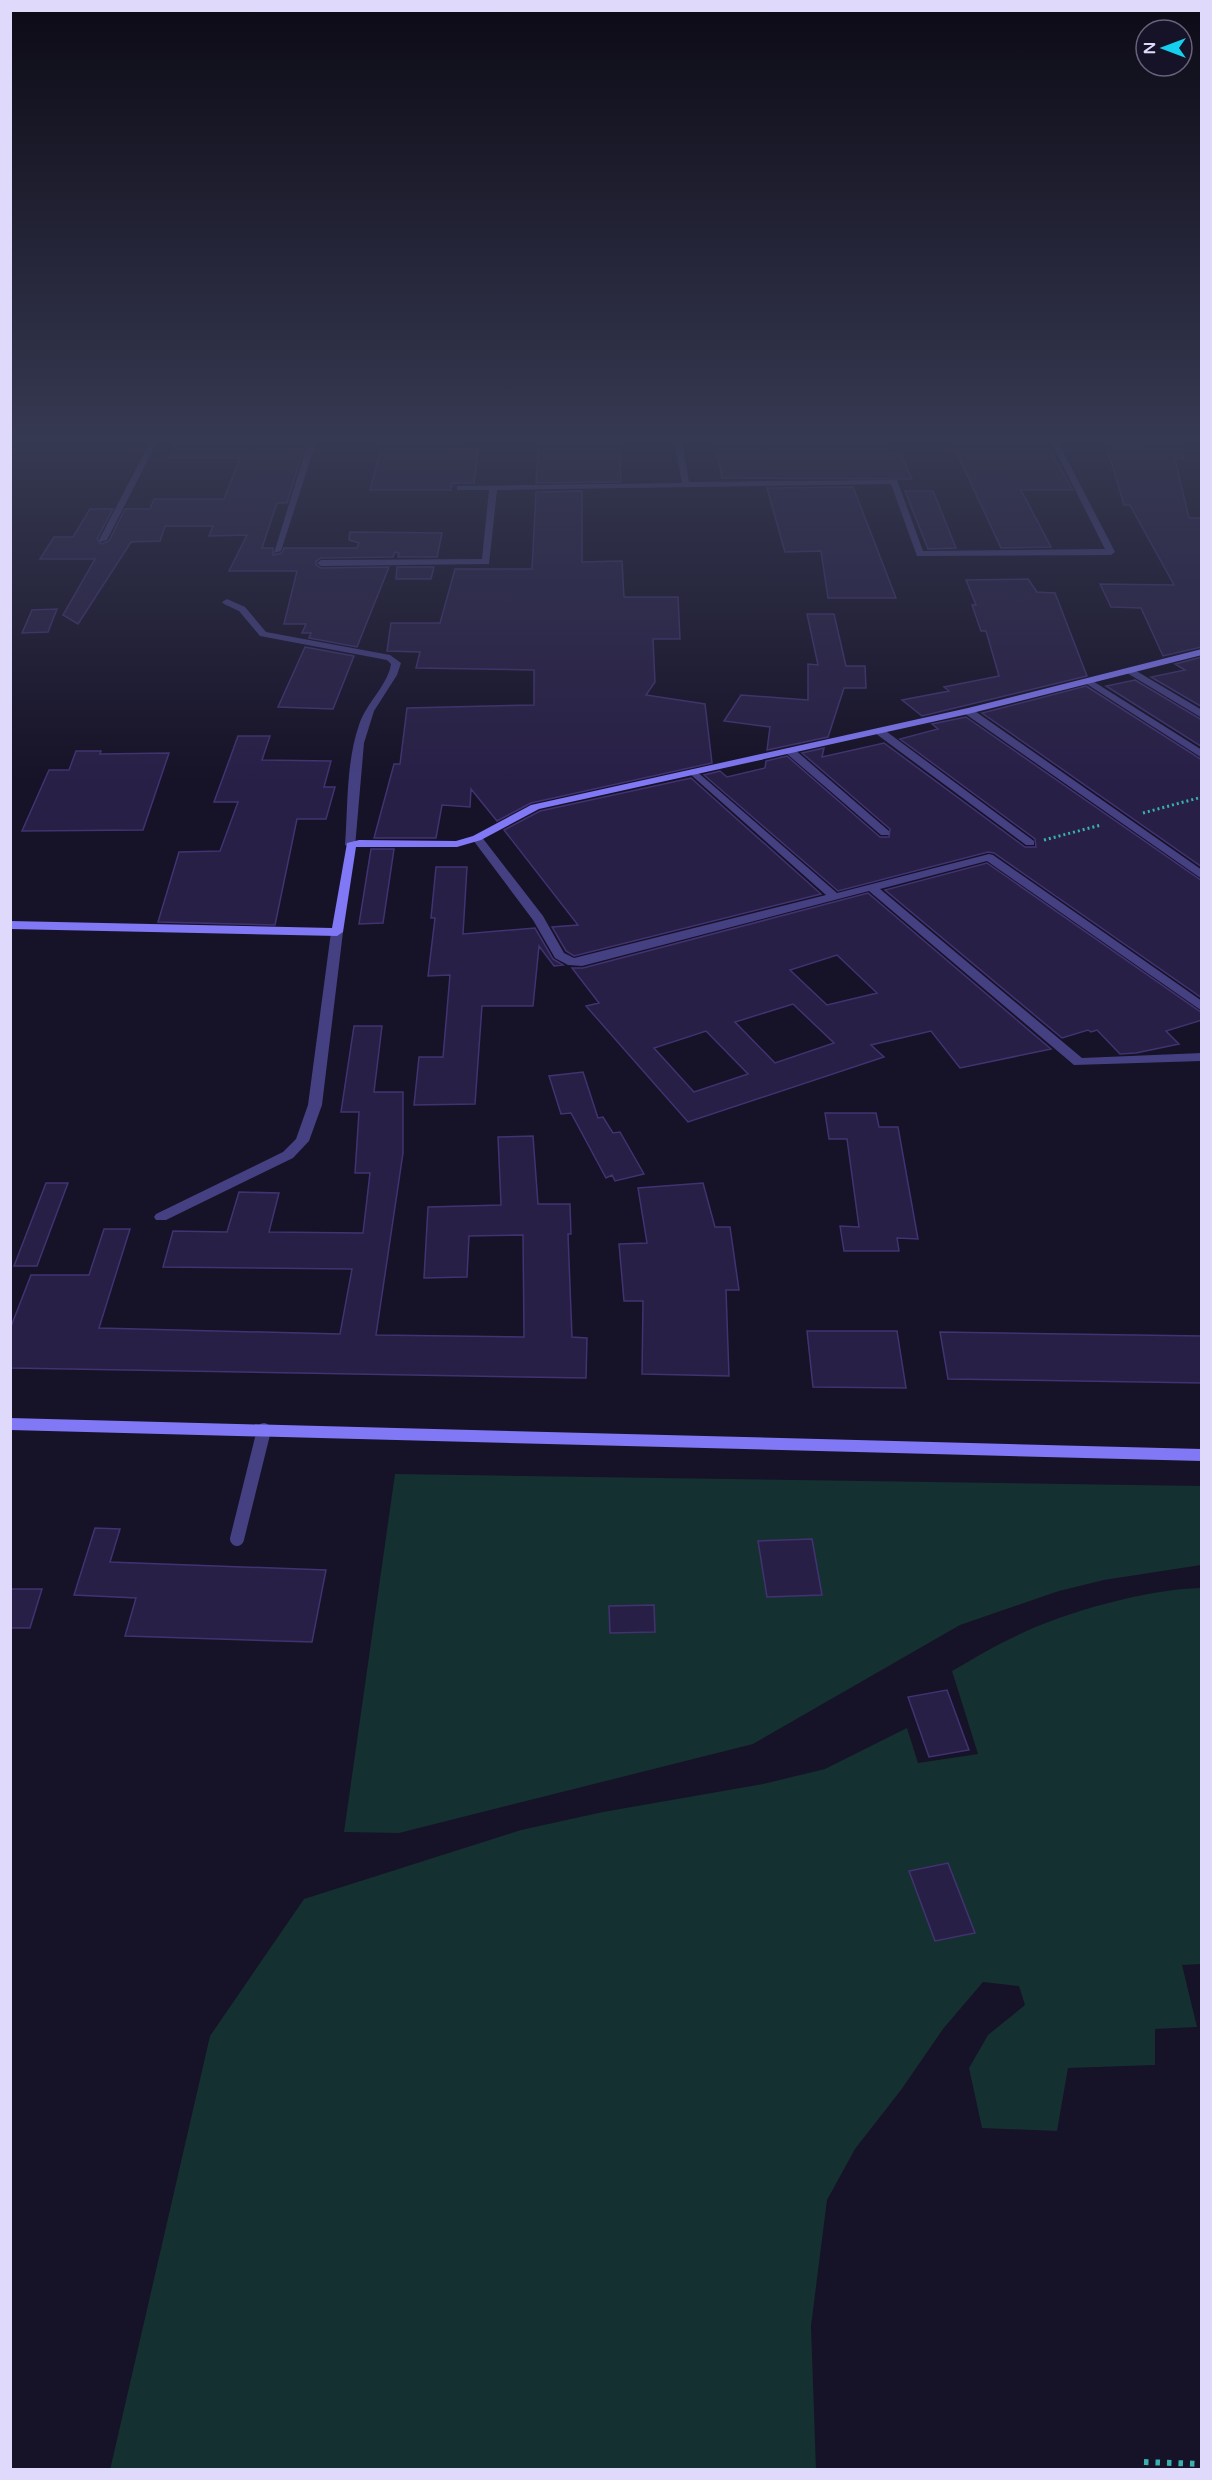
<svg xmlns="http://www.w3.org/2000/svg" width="1212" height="2480" font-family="'Varela Round',sans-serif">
<rect width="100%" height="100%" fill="#161227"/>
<path fill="#153030" d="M395,1474l806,12v79l-97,15 -45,11 -99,34 -207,119 -354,89 -55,-1z
M1201,1588v376l-19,1 15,62 -42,2v36l-87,3 -11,63 -75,-3 -13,-60 19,-33 37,-30 -6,-19 -36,-4 -40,47 -42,61 -46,59 -28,51 -16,126 5,143 -706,1 100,-434 94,-137 217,-69 82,-18 160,-28 62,-15 82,-41 11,35 60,-9 -26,-83c21,-12 42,-25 64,-35 48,-24 132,-47 185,-48z"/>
<path fill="#281f46" stroke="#413371" stroke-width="1.5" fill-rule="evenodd" d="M180,436l127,2 -20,65h-10l-15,45h11v7l9,-2 2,-5h73l2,-5 -10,-3 1,-8 92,1 -5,24h-39l1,-4 -4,-1 -2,5 -72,1 -5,3v4l5,3 68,-1 -32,80 -48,-9 2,-5h-9l4,-9h-22l13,-53h-68l18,-36 -38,1 4,-10h-48l-5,15 -29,1 -53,82 -15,-9 32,-56h-55l14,-22h19l17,-28h23l-16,30 4,5 8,-3 16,-32h25l4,-10h70l16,-41h-71z
M384,436h75l-2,14h21l-4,33h-22l-1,7h-81z
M539,436h80l2,46 -85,1z
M714,436h124l1,5 46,1 3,11h12l12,26 -190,-1z
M949,436h93l31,54h-52l30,57 -50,1z
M1144,437l33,1 7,21h-9l14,59h13v129l-39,9 -22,-48 -30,-1 -11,-23 74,1 -44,-80h-6l-17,-58 39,1z
M853,487l43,111h-68l-7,-47 -36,1 -18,-64z
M582,491v71l40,-1 2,36h54l2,42h-27l2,43 -9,13 59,9 7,59 -181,40 -34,18 -26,-32 -1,18 -28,-2 -6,33h-62l20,-74h6l7,-56 127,-3v-35l-118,-2 4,-16 -33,-1 4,-28h49l15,-54h77l4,-77z
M905,491h28l23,57 -28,1z
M397,567h37l-3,12h-35z
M1028,579l9,13 18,1 32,83 -165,40 -20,-16 47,-9 -5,-4 55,-11 -13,-45h-5l-9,-26h4l-10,-25z
M57,609l-9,23 -26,1 10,-23z
M807,614h27l12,52h19l1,22h-22l-16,49 -61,13 3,-23 -46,-6 17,-26 67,5v-36l10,1z
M305,647l49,9 -21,53 -55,-2z
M1202,657v50l-51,-30 34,-7 -10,-6z
M1135,680l67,40v27l-96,-61z
M1086,686l116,74v107l-220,-154z
M966,717l236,164v117l-208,-145 -6,-1 -150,39 -134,-116 16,-4 7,6 38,-9 1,-7 21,-5 93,81h9l1,-8 -88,-76 22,-5 -2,9 62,-14 141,104h11l-1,-8 -135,-100 38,-10 -6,-5z
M238,736h32l-8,24 69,1 -7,26h11l-9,32h-29l-22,106 -117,-3 21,-70 41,-1 18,-49h-24z
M76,751h25l-1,3 69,-1 -26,77 -121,1 27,-61h20z
M691,778l130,116 -247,62 -8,-5 -14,-24 26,-2 -74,-95 36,-19z
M371,849h23l-11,74 -24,1z
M987,863l215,150v7l-36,11 13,13 -43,9 -16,1 -23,-24 -6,2 -3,-2 -26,8 -177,-148z
M436,867h31l-4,67 72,-6 18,31 10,6 -9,1 -15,-20 -6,60h-51l-7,98 -61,1 5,-48h24l7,-82 -22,1 7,-58h-4z
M868,893l183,156 -91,19 -29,-37 -60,14 13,12 -196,65 -102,-116 13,-3 -27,-35h11zM837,955l40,38 -50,12 -37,-35zM793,1004l41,39 -59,20 -40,-41zM706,1031l42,43 -54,18 -40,-44z
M354,1026h28l-8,66h29v61l-27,182 148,2 -1,-102 -54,1 -2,41 -43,1 4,-71 73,-2 -3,-68 35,-1 5,68h32l1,30h-3l4,103 15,1 -1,40 -576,-10v-39l21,-54h58l15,-46h26l-31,99 241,6 12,-65 -189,-2 10,-36 54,1 12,-40 40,1 -10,39 94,1 7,-60h-15l4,-61h-18z
M583,1072l15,46 5,-1 10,16 7,-1 24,42 -29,7 -3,-6 -6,3 -35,-65 -10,1 -12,-38z
M825,1113h51l3,14h19l20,112 -21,-1 2,13h-55l-4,-25 19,1 -12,-88h-18z
M46,1183h22l-31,83h-23z
M703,1183l12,44h15l9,63h-13l3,86 -87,-2 1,-73h-19l-5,-57 28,-1 -9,-55z
M807,1331h90l9,57 -93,-1z
M940,1332l262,4v47l-254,-4z
M95,1528l25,1 -10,33 216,8 -14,72 -187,-6 11,-38 -62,-3z
M812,1539l10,56 -55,2 -9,-56z
M10,1589h32l-12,39h-20z
M654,1605l1,27 -45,1 -1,-27z
M947,1690l22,60 -40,7 -21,-60z
M948,1863l27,70 -40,8 -26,-70z"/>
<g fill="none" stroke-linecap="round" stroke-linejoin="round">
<path stroke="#39b1af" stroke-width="3" stroke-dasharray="2 3" stroke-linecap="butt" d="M1143,813l59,-16
M1044,840l57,-15"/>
<path stroke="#39b1af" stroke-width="6" stroke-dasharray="4.5 7" stroke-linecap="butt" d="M1144,2462l58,2"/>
<path stroke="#454082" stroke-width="14" d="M237,1539l27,-109"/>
<path fill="#454082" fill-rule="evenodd" d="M153,436h7l-53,104 -7,2 -1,-2z
M310,436h8l-37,115 -7,2z
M673,436h8l8,46 208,-2 26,71 182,-2 -57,-113h7l60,116 -4,3 -194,1 -26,-72 -394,6 -8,74 -168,2 -4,-3 4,-3 161,-1 7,-69h-32v-4l225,-3z
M227,599l18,8 21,25 124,23 11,8 -4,12 -23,36 -10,32 -9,104 -4,1 -6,-3c3,-40 1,-82 14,-120 7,-22 29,-40 32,-61l-4,-4 -127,-24 -21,-25 -15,-7 -2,-2z
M1127,669h6l69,41v8l-75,-45z
M1088,678l114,72v8l-117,-75 -2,-2z
M964,709h8l230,161v9l-238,-166z
M875,729h8l151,112v4h-8l-151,-112z
M786,749h8l95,82v4h-8l-95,-82z
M694,769l143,124 152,-39 4,1 209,146v10l-215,-150 -107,28 202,169 120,-5v8l-128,4 -205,-174 -287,75 -14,-1 -13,-7 -22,-38 -60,-80v-4h8l62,80 21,37 10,5 252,-63 -136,-121v-4z
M337,928l6,4 -21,173 -13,36 -16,17 -127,62h-10l-2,-3 2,-3 127,-62 13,-13 12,-34 23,-173z"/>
<path fill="#8078f5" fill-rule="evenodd" d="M1202,649v6l-234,59 -429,95 -58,31 -24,7h-101l-13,85 -6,4 -327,-7v-8l322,7 15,-85 12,-3 97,1 17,-5 58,-31 437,-97z
M10,1418l1192,31v12l-1192,-31z"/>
</g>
<linearGradient id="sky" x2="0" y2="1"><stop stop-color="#0c0a15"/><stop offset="0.56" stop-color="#363952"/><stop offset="1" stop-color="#363952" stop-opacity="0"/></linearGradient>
<rect width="1212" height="784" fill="url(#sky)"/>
<rect width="1212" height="2480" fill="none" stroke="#dfdafc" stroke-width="24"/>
<g transform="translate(1164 48) rotate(270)"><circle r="28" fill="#161227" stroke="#66627c" stroke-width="1.5"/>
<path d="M0-4.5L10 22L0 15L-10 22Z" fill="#14d0ee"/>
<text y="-9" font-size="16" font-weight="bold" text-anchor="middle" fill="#dfdafc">N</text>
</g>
</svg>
